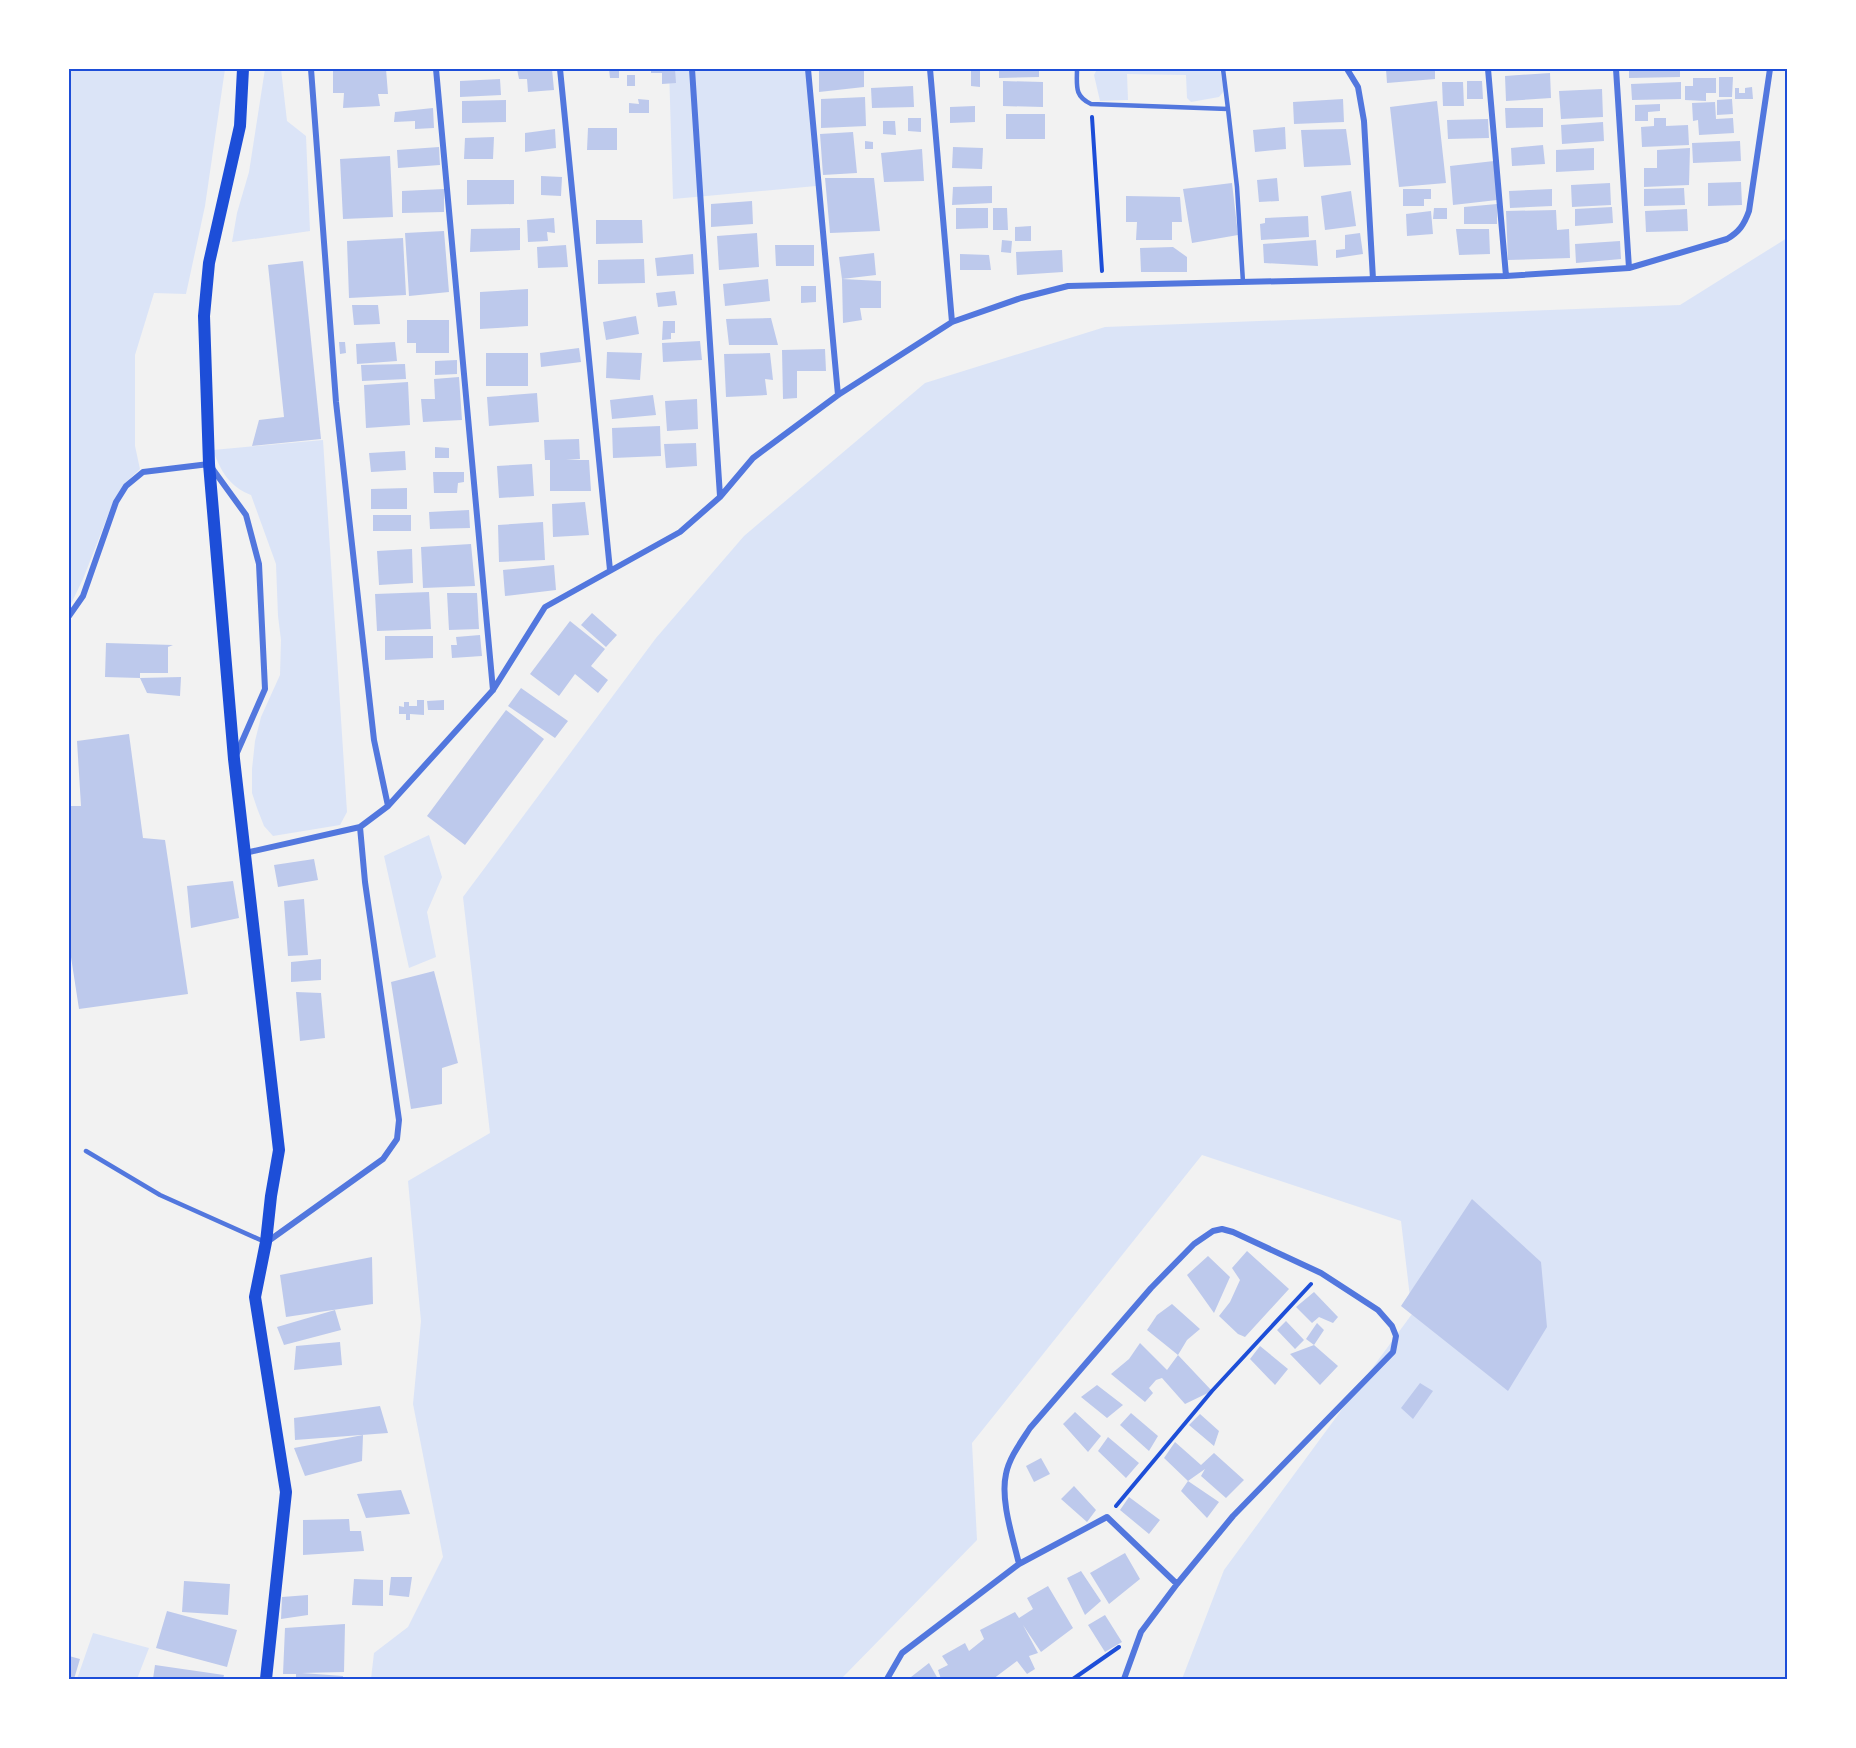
<svg xmlns="http://www.w3.org/2000/svg" width="1856" height="1748" font-family="Karla,sans-serif">
<rect width="100%" height="100%" fill="#f2f2f2"/>
<path fill="#dbe4f7" d="M69,69h156l-20,137 -19,88 -32,-1 -19,62v91l5,23 -16,15 -10,16 -31,79 -14,29z
M265,69h16l6,52 19,15 4,95 -78,11 5,-29 12,-41z
M669,69h137l10,117 -143,13z
M1097,69h123l4,22 -5,6 -28,5 -4,-4 -1,-23 -59,-1 1,26 -28,1 -6,-26z
M1787,238v1441h-605l42,-109 188,-256 -11,-93 -199,-66 -230,288 5,97 -136,139h-470l3,-26 34,-26 35,-70 -30,-153 8,-83 -13,-140 82,-48 -27,-236 193,-259 88,-102 181,-153 180,-56 575,-22z
M323,440l24,372 -7,13 -67,11 -9,-10 -7,-18 -5,-15v-24l3,-28 6,-24 19,-42 1,-35 -3,-24 -2,-52 -25,-69c-22,-9 -30,-23 -38,-45z
M429,835l13,42 -15,35 9,45 -27,11 -25,-112z
M93,1633l56,15 -12,31h-60z"/>
<path fill="#bdc9ec" d="M333,69h53l2,25h-10l2,12 -37,2 1,-15h-11z
M517,69h35l2,21 -26,2 -1,-13h-8z
M609,69h10v9h-9z
M651,69h24l1,14 -14,1v-11h-11z
M819,69h45v18l-45,5z
M971,69h9v18l-9,-1z
M999,69h40v8l-40,1z
M1386,69h49v10l-48,4z
M1629,69h51v8l-51,1z
M1550,73l1,25 -45,3 -1,-25z
M627,75h8v11h-8z
M1719,77h14l-1,20h-13z
M1693,78h23v15h-10v8l-21,-1v-14h8z
M500,79l1,16 -41,2v-16z
M1003,81l40,1v25l-40,-1z
M1467,81h15l1,18h-16z
M1442,82h21l1,24h-21z
M1681,82v17l-49,1 -1,-16z
M913,86l1,21 -42,1 -1,-20z
M1752,87l1,12h-18v-11h4v5h6v-5z
M1602,89l1,28 -42,2 -2,-28z
M865,97l1,29 -45,2v-29z
M638,99l11,1v13h-20v-10l10,1z
M1343,99l1,23 -50,2 -1,-22z
M1732,99l1,15 -16,1v-15z
M506,100v22l-44,1v-22z
M1437,101l9,82 -47,4 -9,-80z
M1715,102l1,17 17,-1 1,15 -35,2 -1,-15 -5,1 -1,-18z
M1660,104v7l-12,1v9h-13v-16z
M975,106v16l-25,1v-16z
M433,108l1,20 -19,1v-8l-21,1 1,-10z
M1505,108h38v19l-37,1z
M1006,114h39v25h-39z
M908,118h13v14l-13,-1z
M1654,118h12v8l22,-1 1,20 -47,2 -1,-20 13,-1z
M1488,119l1,19 -41,1 -1,-19z
M883,121h12l1,14 -13,-1z
M1603,122l1,19 -42,3 -1,-19z
M1285,127l1,22 -31,3 -2,-22z
M588,128h29v22h-30z
M555,129l1,19 -31,4v-19z
M1346,129l5,36 -47,2 -3,-37z
M853,132l4,41 -34,2 -3,-41z
M494,137l-1,22h-29l1,-21z
M865,141l8,1v7h-8z
M1740,141l1,20 -48,2 -1,-20z
M1543,145l2,19 -33,2 -1,-18z
M439,147l1,18 -42,3 -1,-18z
M953,147l30,1 -1,21 -30,-1z
M1594,148v22l-38,2v-22z
M1690,148l-1,37 -45,2v-19h13v-18z
M922,149l2,32 -40,1 -3,-29z
M390,156l3,61 -50,2 -3,-60z
M1494,161l3,39 -44,5 -3,-39z
M541,176l21,1 -1,19 -20,-1z
M825,178h49l6,53 -50,2z
M1277,178l2,23 -20,1 -2,-22z
M467,180h47v24l-47,1z
M1741,182l1,23 -34,1v-23z
M1232,183l6,52 -46,8 -9,-54z
M1610,183l1,22 -39,2 -1,-22z
M992,186v17l-40,2 1,-18z
M1684,188l1,17 -41,1v-17z
M444,189v23l-42,1v-22z
M1403,189h28v10h-7v7h-21z
M1552,189v17l-42,2 -1,-17z
M1351,191l5,35 -31,4 -4,-34z
M1126,196l54,1 2,25h-10v18h-36l1,-18h-11z
M752,201l1,23 -42,3v-23z
M1497,204v20h-33v-17z
M1612,207l1,16 -38,3v-17z
M956,208h32v20l-32,1z
M993,208h14l1,22h-15z
M1434,208h13v11h-14z
M1687,209l1,22 -42,1 -1,-21z
M1556,210l1,20 12,-1 1,29 -62,2 -2,-49z
M1431,211l2,23 -26,2 -1,-22z
M1308,216l1,21 -48,3 -1,-16 5,-1v-5z
M554,218l1,15 -8,-1 1,9 -20,1 -1,-22z
M596,220h46l1,23 -47,1z
M1031,226v15h-16v-14z
M520,228v22l-50,2 1,-23z
M1456,229h33l1,25 -31,1z
M444,231l5,61 -40,4 -4,-63z
M757,233l2,34 -40,3 -2,-34z
M1360,233l3,21 -27,4v-8l9,-1v-14z
M403,238l3,57 -57,3 -2,-57z
M1002,240l10,1 -1,12 -10,-1z
M1316,240l2,26 -54,-3 -1,-19z
M1620,241l1,18 -45,4 -1,-19z
M566,245l2,22 -30,1 -1,-21z
M775,245h39v21h-38z
M1173,247l14,10v15h-46l-1,-24z
M1062,250l1,22 -46,3 -1,-23z
M874,253l2,22 -34,4 -3,-22z
M693,254l1,20 -37,2 -2,-18z
M960,254l29,1 2,15h-31z
M644,259l1,24 -47,1v-24z
M303,261l18,178 -69,7 7,-26 25,-3 -16,-152z
M768,279l2,22 -45,5 -2,-22z
M842,279l39,2v27h-21l2,12 -19,3z
M801,286h15v16l-15,1z
M528,289v37l-48,3v-37z
M675,291l2,14 -19,2 -2,-14z
M352,305h26l2,19 -26,1z
M636,316l3,18 -33,6 -3,-18z
M771,318l7,27h-49l-3,-26z
M407,320h42v33h-33v-10h-9z
M663,321h12v12h-4v6l-9,1z
M700,341l2,19 -39,2 -1,-19z
M339,342h6l1,11 -6,1z
M395,342l2,19 -40,3 -1,-20z
M579,348l2,14 -40,5 -1,-14z
M825,349l1,22h-29v27l-14,1 -1,-49z
M607,352l35,1 -2,27 -34,-2z
M486,353h42v33h-42z
M770,353l3,27 -8,-1 2,16 -41,2 -2,-43z
M457,360v14l-22,1v-14z
M405,364l1,15 -44,2 -1,-16z
M459,377l3,43 -39,2 -2,-23h14l-1,-20z
M408,382l2,43 -44,3 -2,-43z
M537,393l2,29 -50,4 -2,-29z
M653,395l3,20 -44,4 -2,-19z
M697,399l1,30 -31,2 -2,-30z
M660,426l1,30 -48,2 -1,-30z
M579,439l1,20 -14,1h23l2,31h-41v-31h-5l-1,-20z
M696,443l1,23 -31,2 -2,-24z
M435,447l14,1v10h-14z
M405,451l1,19 -35,2 -2,-19z
M532,464l2,32 -35,2 -2,-32z
M433,472h31v10l-6,1 -1,10h-23z
M407,488v21h-36v-20z
M585,502l4,33 -36,2 -1,-33z
M469,510l1,18 -40,1 -1,-17z
M373,515h38v16h-38z
M543,522l2,38 -46,2 -1,-37z
M471,544l4,42 -52,2 -2,-41z
M412,549l1,34 -34,2 -2,-34z
M554,565l2,25 -51,6 -2,-26z
M429,592l2,37 -54,2 -2,-37z
M447,593h30l2,36 -30,1z
M592,613l25,22 -11,12 -25,-22z
M570,621l35,28 -14,17 17,14 -10,13 -23,-19 -16,22 -29,-22z
M480,635l2,21 -30,2 -1,-13h6l-1,-8z
M385,636h48v22l-48,2z
M106,643l67,2 -5,2v26h-28v5l-35,-1z
M181,677l-1,19 -33,-3 -7,-15z
M521,688l47,33 -13,17 -47,-32z
M417,700h7v15l-14,-1v6h-4v-6h-7v-8l5,1v-5h5v4h8z
M444,700v10h-16l-1,-9z
M506,710l38,29 -79,106 -38,-29z
M129,734l14,104 22,2 23,154 -109,15 -10,-65v-138h12l-4,-65z
M314,859l4,21 -40,7 -4,-22z
M233,881l6,37 -48,10 -4,-42z
M304,899l4,56 -20,1 -4,-55z
M321,959v21l-30,2v-20z
M434,971l24,92 -16,5v36l-31,5 -20,-127z
M296,992l25,1 4,45 -25,3z
M1472,1199l69,63 6,65 -39,64 -107,-85z
M1247,1251l42,38 -44,48 -7,-3 -19,-18 11,-14 10,-22 -8,-12z
M1208,1256l22,21 -16,36 -27,-38z
M372,1257l1,47 -87,13 -6,-42z
M1314,1292l24,25 -5,6 -14,-6 -7,6 -16,-16z
M1172,1304l28,25 -13,11 -9,15 -31,-25 10,-15z
M335,1310l6,20 -57,15 -7,-18z
M1286,1321l18,19 -9,9 -18,-19z
M1317,1323l7,7 -10,15 -8,-6z
M340,1342l2,23 -48,5 2,-24z
M1140,1343l27,27 11,-15 34,36 -27,13 -23,-26 -6,2 -7,8 4,5 -8,9 -34,-28 18,-15z
M1314,1345l24,21 -18,19 -30,-31z
M1260,1346l28,23 -13,16 -25,-26z
M1420,1383l13,8 -20,28 -12,-11z
M1097,1385l26,20 -16,13 -26,-21z
M380,1406l8,27 -93,7 -1,-22z
M1075,1412l26,24 -13,16 -25,-28z
M1131,1413l27,23 -9,15 -29,-26z
M1200,1414l19,17 -5,15 -25,-21z
M363,1435l-1,26 -57,15 -11,-28z
M1108,1437l31,26 -13,15 -28,-27z
M1175,1442l26,23 13,-12 30,27 -18,18 -25,-22 4,-7 -17,12 -24,-23z
M1041,1458l9,16 -16,8 -8,-16z
M1188,1481l31,21 -12,16 -26,-27z
M1074,1486l22,24 -9,12 -26,-23z
M401,1490l9,24 -44,4 -9,-24z
M1129,1497l31,23 -11,14 -29,-24z
M349,1519l1,12h11l3,20 -61,4v-35z
M1125,1553l15,26 -31,25 -19,-31z
M1081,1571l20,30 -16,14 -18,-37z
M391,1577h21l-3,20 -20,-2z
M354,1579l29,1v26l-31,-1z
M184,1581l46,3 -2,31 -46,-3z
M1048,1586l25,42 -32,24 -18,-27 15,28 -9,3 6,13 -8,5 -10,-13 -24,18h-52l-3,-9 10,-5 -6,-9 23,-13 4,8 15,-12 -4,-9 35,-18 4,6 14,-9 -6,-11z
M308,1595v20l-27,4 1,-22z
M167,1611l70,19 -10,37 -71,-19z
M1105,1615l17,27 -17,10 -17,-27z
M345,1624l-1,48 -42,1 41,3v3h-47v-5h-13l2,-46z
M69,1656l11,3 -6,20h-5z
M929,1663l9,16h-25l-2,-2z
M155,1665l69,10 -1,4h-70z"/>
<g fill="none" stroke-linecap="round" stroke-linejoin="round">
<path stroke="#1d4ed8" stroke-width="4" d="M1092,117l10,154
M1116,1506l96,-115 99,-107
M1073,1679l46,-32"/>
<path stroke="#5277de" stroke-width="4.5" d="M1077,69c0,17 -3,27 14,35l137,5 -5,-40
M1228,109l9,78 6,95
M86,1151l74,44 105,47"/>
<path stroke="#5277de" stroke-width="6" d="M311,69l25,333 38,338 14,66
M436,69l57,621
M560,69l50,501
M692,69l28,427
M808,69l30,326
M930,69l22,253
M1347,69l11,18 6,34 9,158
M1488,69l18,207
M1616,69l13,199
M69,616l14,-20 33,-94 10,-16 17,-14 66,-8 37,51 13,49 6,125 -29,66
M245,853l115,-26 28,-21 105,-116 52,-83 135,-75 40,-35 33,-39 85,-63 114,-73 69,-24 47,-12 438,-10 123,-8 98,-29c12,-7 17,-14 22,-28l21,-142
M267,1242l116,-83 14,-20 2,-19 -34,-238 -5,-55
M1019,1564c-6,-26 -19,-64 -13,-90 3,-16 15,-32 24,-46l121,-140 43,-44 19,-13 9,-2 11,3 88,41 57,37 14,16 4,10 -3,16 -160,164 -56,68 -36,48 -17,47
M887,1679l15,-26 117,-89 88,-47 70,67"/>
<path stroke="#1d4ed8" stroke-width="12" d="M243,69l-3,57 -31,137 -5,53 5,148 25,295 45,391 -8,46 -5,46 -11,55 31,195 -20,187"/>
</g>
<rect width="1856" height="1748" fill="none" stroke="#ffffff" stroke-width="141"/>
<rect x="70" y="70" width="1716" height="1608" fill="none" stroke="#1d4ed8" stroke-width="2"/>
</svg>
